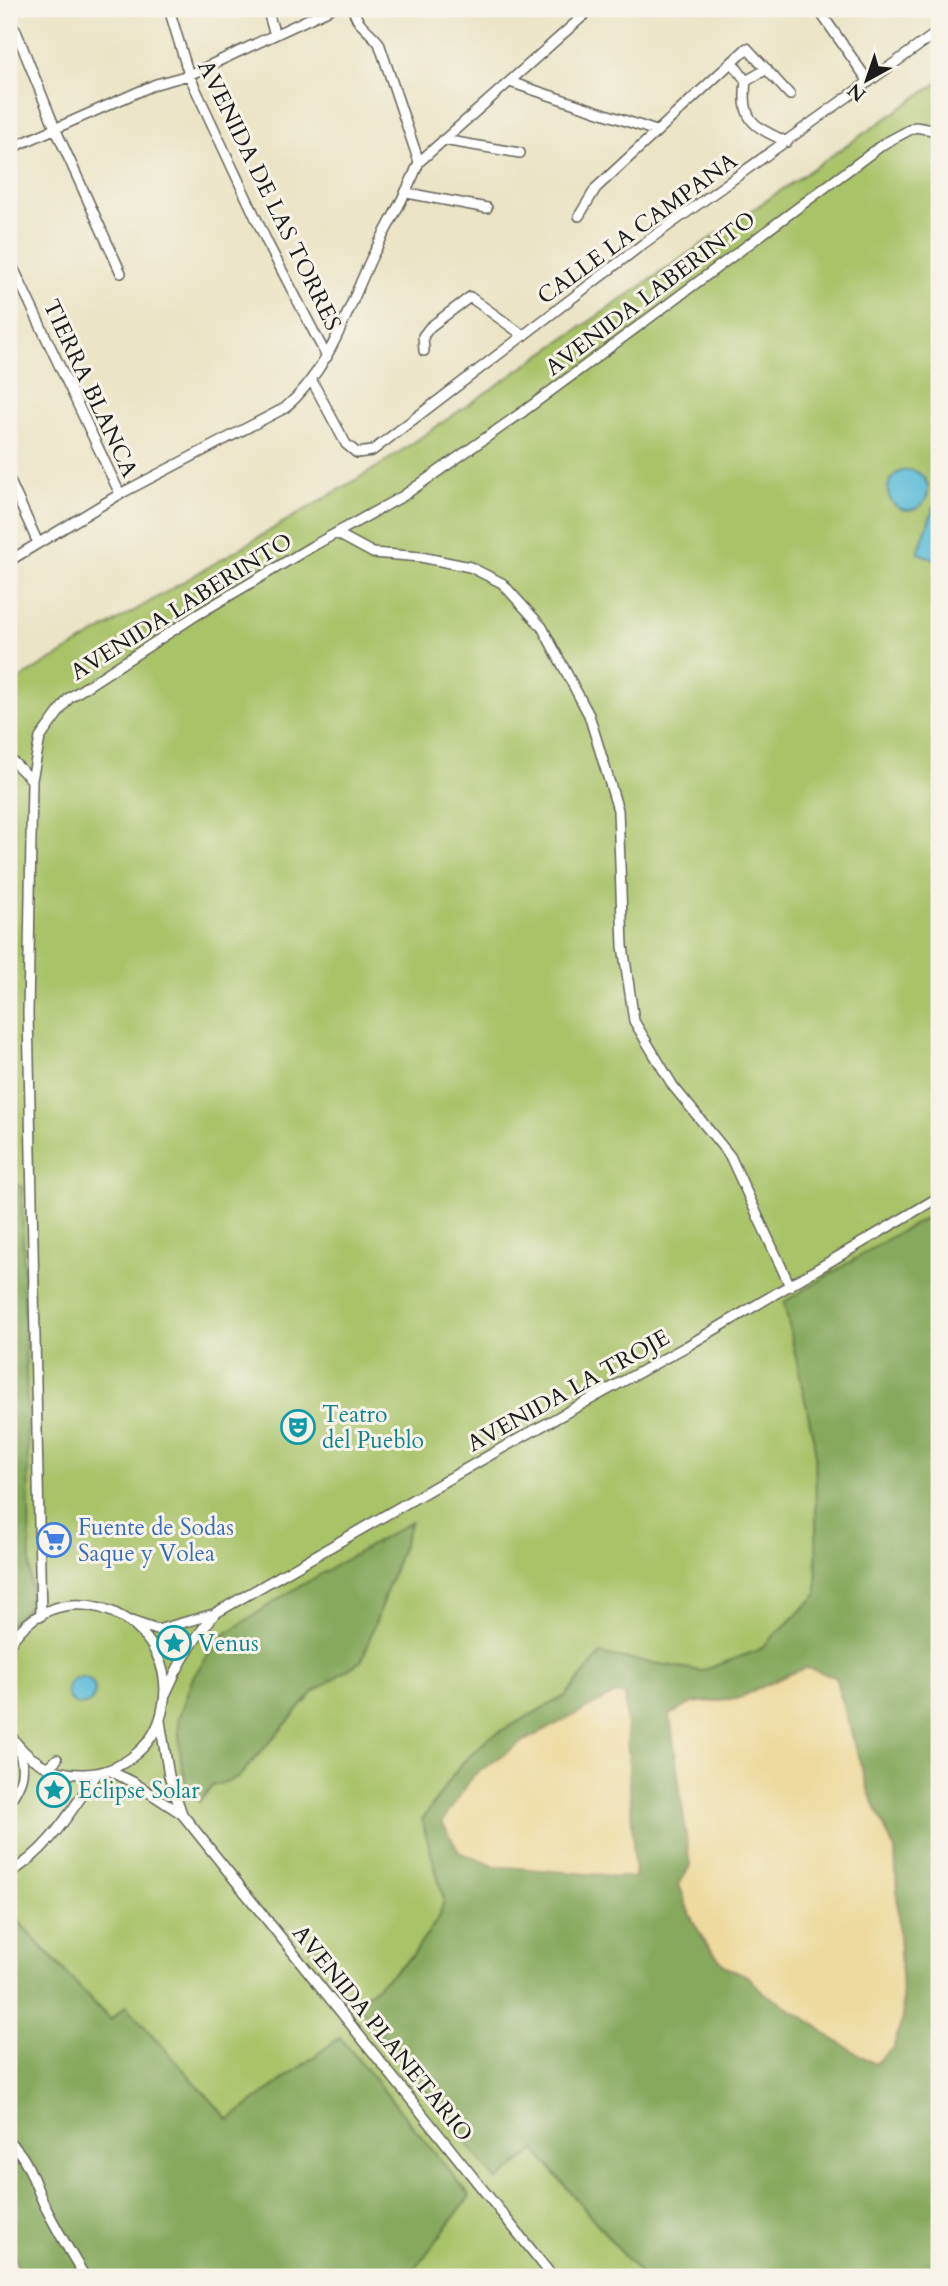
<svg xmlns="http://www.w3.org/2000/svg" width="948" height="2286" font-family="Cardo,serif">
<rect width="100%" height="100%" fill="#f7f3e8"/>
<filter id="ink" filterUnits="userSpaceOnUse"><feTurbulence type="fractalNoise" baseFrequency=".0143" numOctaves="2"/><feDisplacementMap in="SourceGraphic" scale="14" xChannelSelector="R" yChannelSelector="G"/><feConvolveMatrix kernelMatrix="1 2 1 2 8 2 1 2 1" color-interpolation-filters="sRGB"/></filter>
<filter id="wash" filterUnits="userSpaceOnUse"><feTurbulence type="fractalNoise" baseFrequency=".00686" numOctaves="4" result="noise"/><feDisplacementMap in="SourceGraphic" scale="28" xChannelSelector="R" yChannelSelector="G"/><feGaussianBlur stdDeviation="1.57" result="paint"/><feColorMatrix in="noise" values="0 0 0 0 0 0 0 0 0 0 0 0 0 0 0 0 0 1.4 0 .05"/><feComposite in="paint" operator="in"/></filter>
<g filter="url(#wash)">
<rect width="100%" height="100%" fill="#ebe4c6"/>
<path fill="#a9c369" stroke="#627042" stroke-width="2" d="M939,82v2195h-918l-12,-34v-1558l370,-219z"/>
<path fill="#86a95d" stroke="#51623c" stroke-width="2" fill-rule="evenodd" d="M9,1186h13l9,419 -22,21z
M939,1211v1066h-297l-107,-127 -38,31 -140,-178 55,-47 27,-39 5,-17 -22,-80 39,-56 29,-27 75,-41 36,-42 100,17 58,-21 58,-55 -2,-149 -31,-144 112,-68zM789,1674l46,3 34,116 26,58 8,167 -28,46 -50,-30 -9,-9 -53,-33 -15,-16 -22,-9 -20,-23 -16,-29 -11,-31 11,-18 2,-163 45,-4z
M411,1522l-49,138 -48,32 -76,86 -26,8 -13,16 -13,-19 -5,-22 -3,-42 15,-42 28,-40 62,-41z
M9,1911l101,109 16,-14 103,114 111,-83 130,159 -61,81h-388l-12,-34z"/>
<path fill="#eeda9e" stroke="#857b5d" stroke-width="2" d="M807,1668l28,9 34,116 26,58 8,167 -10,30 -18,16 -50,-30 -9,-9 -53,-33 -15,-16 -22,-9 -20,-23 -16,-29 -11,-31 11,-18 -20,-151 22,-12 45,-4 52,-25z
M616,1693l9,2 10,183 -141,-12 -35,-14 -17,-30 31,-46 47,-33z"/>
<path fill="#5bbcd9" stroke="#3c6c7a" stroke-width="2" d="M888 490a20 20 0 1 1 40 0a20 20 0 1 1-40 0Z
M939,492v69l-21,-8z
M67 1691a14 14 0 1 1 28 0a14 14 0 1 1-28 0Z"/>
</g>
<g filter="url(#ink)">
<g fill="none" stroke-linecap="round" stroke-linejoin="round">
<g stroke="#646258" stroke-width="12">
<path id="street" d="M169,9l20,66 79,169 59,113
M267,9l8,26
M353,9c4,16 16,21 26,34l40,119
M818,9l51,73
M9,22l7,9 39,97 66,145
M732,62l14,19c-5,40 7,45 41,61
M746,81l21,-12
M510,82l146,49
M443,140l77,13
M9,149l147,-65 33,-9 141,-66
M407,193l80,15
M579,216l17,-28 151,-140 43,47
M9,259l111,235
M424,351l-1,-15 7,-9 40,-30 54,39
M312,381l34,63 11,9 15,-2 271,-207 296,-213
M9,479l29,64
M336,533l37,20 48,4 49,10 32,16 40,44 47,88 29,95 5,136 11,75 39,65 57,70 60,130
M9,561l111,-67 165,-86c45,-39 62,-97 86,-149 16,-33 35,-63 48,-97l172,-153
M9,758l23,22
M41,1616l-13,-602 4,-234 8,-42 29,-40 126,-82 116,-69 92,-51 121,-85 361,-268 30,-16 24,4
M131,1621l26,9 57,-16 290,-167 183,-101 252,-149
M9,1644c5,-6 11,-14 18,-20 60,-51 152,7 136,83 -3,18 -12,34 -26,46 -15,13 -32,21 -53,21 -32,1 -58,-14 -75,-41
M166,1693c12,-29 27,-53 47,-77
M160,1721l9,55 13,38
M48,1768l9,-9
M108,1770l25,12 49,32 371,463
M9,1802c13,-19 17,-30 10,-52
M9,1873c39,-21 63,-64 88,-99
M9,2142c19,14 25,42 35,62 12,25 27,49 41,73"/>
</g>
<use href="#street" stroke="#fff" stroke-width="9"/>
</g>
</g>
<defs>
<g id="theatre-ring" transform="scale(1.75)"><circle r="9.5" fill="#f7f3e8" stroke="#0f9aa8" stroke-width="1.5"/><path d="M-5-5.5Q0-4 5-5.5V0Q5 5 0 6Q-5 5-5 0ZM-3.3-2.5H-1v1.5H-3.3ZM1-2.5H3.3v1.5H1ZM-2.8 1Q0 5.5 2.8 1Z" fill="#0f9aa8"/></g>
<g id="supermarket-ring" transform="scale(1.75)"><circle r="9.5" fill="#f7f3e8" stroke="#3f7fe0" stroke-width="1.5"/><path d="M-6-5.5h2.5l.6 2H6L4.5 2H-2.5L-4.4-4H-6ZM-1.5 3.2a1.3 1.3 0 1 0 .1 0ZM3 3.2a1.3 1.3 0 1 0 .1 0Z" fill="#3f7fe0"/></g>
<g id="sight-ring" transform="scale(1.75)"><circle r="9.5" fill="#f7f3e8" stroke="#0f9aa8" stroke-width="1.5"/><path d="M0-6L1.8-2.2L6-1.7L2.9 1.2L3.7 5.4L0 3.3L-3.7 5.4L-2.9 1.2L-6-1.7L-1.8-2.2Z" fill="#0f9aa8"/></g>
</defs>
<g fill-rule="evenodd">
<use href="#theatre-ring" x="298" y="1427"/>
<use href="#supermarket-ring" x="54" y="1540"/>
<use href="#sight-ring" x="174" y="1643"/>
<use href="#sight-ring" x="54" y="1790"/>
</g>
<g text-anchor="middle" stroke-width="6" stroke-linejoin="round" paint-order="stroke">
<g font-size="23" fill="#1c1c1c" stroke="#f7f3e8">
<text transform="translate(270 195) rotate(64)" y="8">AVENIDA DE LAS TORRES</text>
<text transform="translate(637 228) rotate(-36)" y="8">CALLE LA CAMPANA</text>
<text transform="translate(650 293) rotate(-37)" y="8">AVENIDA LABERINTO</text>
<text transform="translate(91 388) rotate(65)" y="8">TIERRA BLANCA</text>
<text transform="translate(181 606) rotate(-32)" y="8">AVENIDA LABERINTO</text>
<text transform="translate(568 1390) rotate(-29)" y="8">AVENIDA LA TROJE</text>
<text transform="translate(383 2033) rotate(51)" y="8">AVENIDA PLANETARIO</text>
</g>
<g font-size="23" fill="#0d838f" stroke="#f7f3e8" text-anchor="start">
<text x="322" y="1422">Teatro<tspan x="322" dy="26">del Pueblo</tspan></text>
<text x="198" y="1651">Venus</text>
<text x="78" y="1798">Eclipse Solar</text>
</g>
<g font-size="23" fill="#366cbe" stroke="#f7f3e8" text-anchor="start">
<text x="78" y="1535">Fuente de Sodas<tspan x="78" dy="26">Saque y Volea</tspan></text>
</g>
</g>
<rect width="948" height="2286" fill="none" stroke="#f7f3e8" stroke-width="35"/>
<g transform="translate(867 80) rotate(220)" stroke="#f7f3e8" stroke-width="5" paint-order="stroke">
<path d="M0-5L12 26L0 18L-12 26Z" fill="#1c1c1c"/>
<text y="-10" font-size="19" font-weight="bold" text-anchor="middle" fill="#1c1c1c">N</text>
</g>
</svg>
